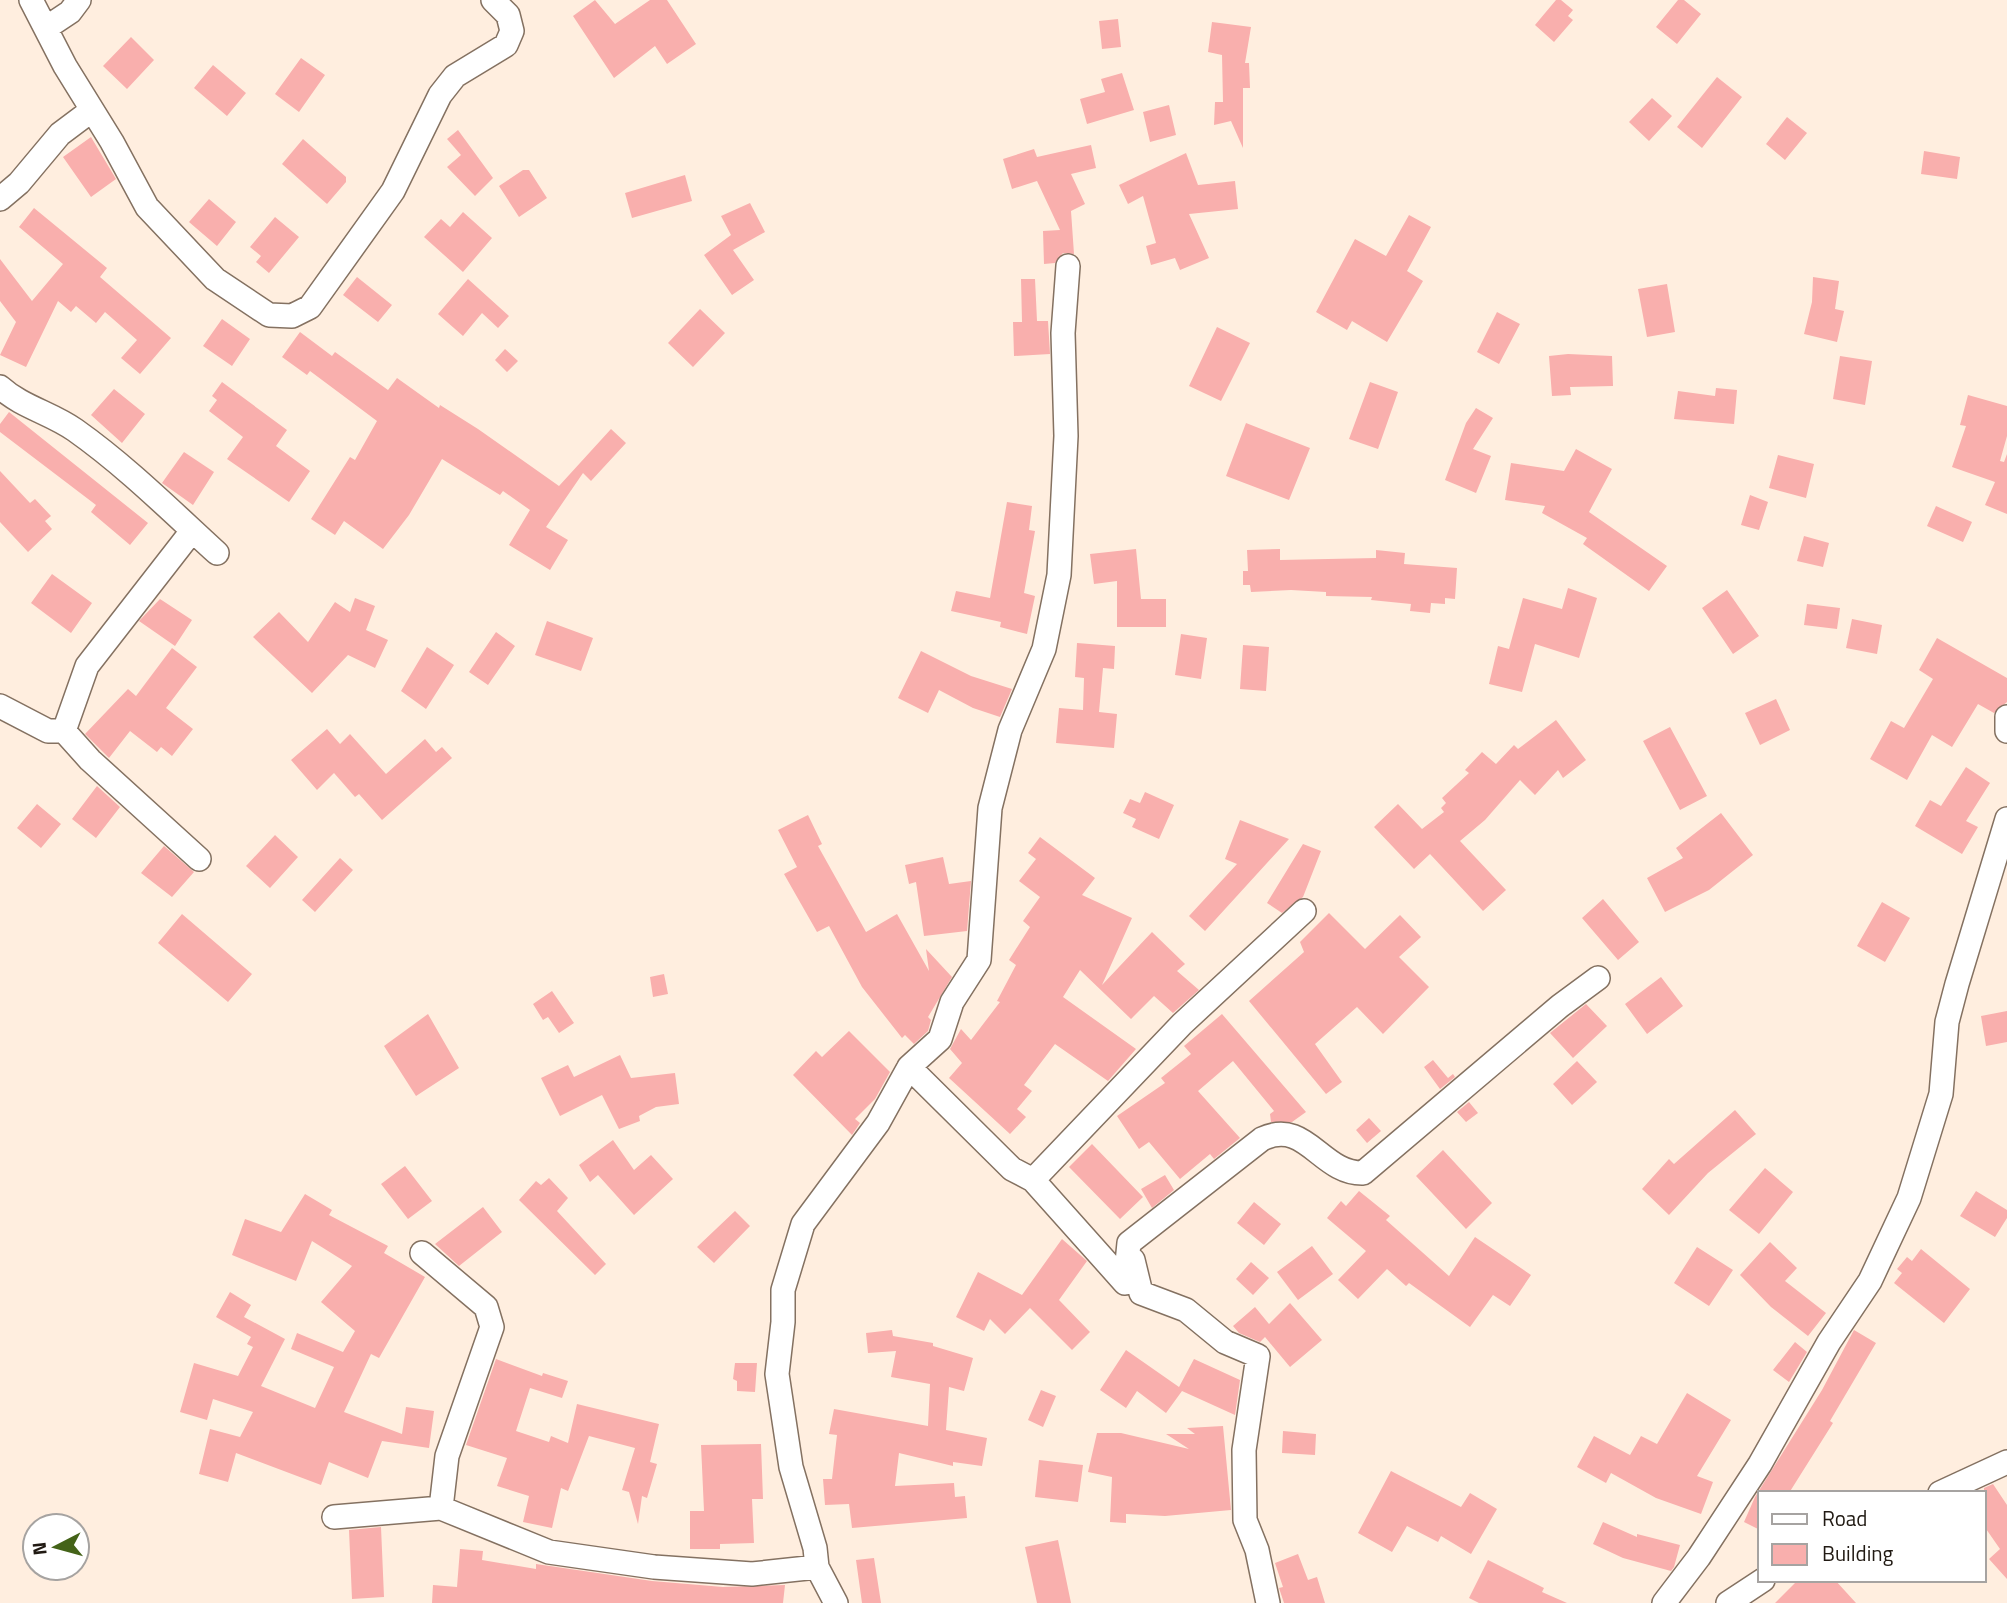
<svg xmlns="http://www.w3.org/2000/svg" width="2007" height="1603" font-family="'Titillium Web',sans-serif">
<rect width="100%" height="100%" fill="#ffeedf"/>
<path fill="#f9afad" d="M595,0l20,24 35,-24h17l29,44 -29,20 -12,-18 -41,32 -41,-62z
M1556,0h5l12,10 -5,6 5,4 -19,22 -19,-17z
M1678,0h6l17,14 -24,30 -21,-17z
M1118,19l3,28 -19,2 -3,-28z
M1212,22l39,5 -6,36h4l1,25h-7v60l-12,-27 -17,4 1,-23h8l-1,-47 -14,-3z
M131,37l23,23 -27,29 -24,-23z
M301,58l24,17 -26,37 -24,-18z
M213,65l33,28 -19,23 -33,-28z
M1122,73l12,37 -47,14 -7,-25 25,-7 -4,-13z
M1717,77l25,20 -40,51 -25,-21z
M1652,98l20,18 -23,25 -20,-19z
M1169,105l7,30 -26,7 -7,-30z
M1787,117l20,16 -22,27 -19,-16z
M458,130l35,48 -18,18 -28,-29 14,-12 -14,-16z
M91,137l25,42 -25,18 -28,-40z
M303,139l43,38v5l-19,22 -45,-40z
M1091,145l5,23 -25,6 14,30 -14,7 3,43 -11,-1 -8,10 -11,1 -1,-33 17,-1 -23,-49 -25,8 -9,-30 31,-10 3,8z
M1924,151l36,6 -3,22 -36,-5z
M1186,153l12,32 37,-4 3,28 -49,5 20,44 -29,12 -5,-12 -24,7 -5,-19 10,-3 -13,-47 -15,8 -9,-19z
M523,170h6l18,28 -28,19 -20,-31z
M685,175l7,26 -60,17 -7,-25z
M209,199l27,23 -19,24 -28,-24z
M750,203l15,29 -32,18 21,30 -22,15 -28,-40 27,-20 -10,-19z
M34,208l73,60 -7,9 71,61 -31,36 -19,-16 16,-18 -32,-28 -9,11 -20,-17 -5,6 -13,-11 -32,66 -26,-12 16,-33 -16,-21v-42l32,42 31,-37 -44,-37z
M463,212l29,26 -29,34 -39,-35 17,-18 9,8z
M1409,215l22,12 -24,44 16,10 -36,61 -35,-21 -5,9 -31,-18 39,-73 31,17z
M275,217l24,20 -30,36 -13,-11 5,-6 -11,-9z
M357,277l35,28 -14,17 -35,-27z
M1813,277l26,4 -4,28 9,2 -7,31 -33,-8 8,-32z
M468,279l41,37 -11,12 -16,-15 -19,23 -25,-22z
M1021,279h14l2,42h11l2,33 -36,2 -1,-34h9z
M1667,284l8,48 -28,5 -9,-48z
M700,309l25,24 -32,34 -25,-24z
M1497,312l23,12 -21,40 -22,-12z
M222,319l28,20 -18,27 -29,-20z
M1217,327l33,16 -29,58 -32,-15z
M300,332l32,24 3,-4 53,38 9,-12 42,30 1,-3 38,24 81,57 52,-57 15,14 -35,38 -8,-8 -37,54 22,13 -18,30 -41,-25 21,-35 -27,-19 -3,4 -58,-36 -33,56 -26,34 -39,-28 -9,14 -24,-16 39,-62 5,3 22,-39 -67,-50 -3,4 -25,-18z
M505,349l13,12 -11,11 -12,-12z
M1568,354l44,2 1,30 -43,1 1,8 -19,1 -3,-40z
M1840,356l32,5 -7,44 -32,-6z
M222,382l65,48 -11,16 34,25 -21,31 -62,-43 16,-22 -34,-26 8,-11 -5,-4z
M1370,382l28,10 -20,57 -29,-10z
M1716,388l21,2 -3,34 -60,-5 4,-28 37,5z
M114,389l31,25 -23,29 -31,-28z
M1968,395l39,11v30l-7,25 4,1 3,-8v60l-22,-9 10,-23 -43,-15 14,-41 -6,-1z
M1476,408l17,10 -20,31 18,7 -15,37 -31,-13 21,-57z
M9,412l139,111 -18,22 -39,-33 5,-7 -96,-73v-8z
M1246,423l64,25 -21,52 -63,-24z
M1576,449l36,20 -23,43 78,54 -18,25 -66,-47 4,-6 -45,-25 3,-7 -40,-6 6,-37 53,8z
M184,452l30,20 -21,33 -31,-22z
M1778,455l36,9 -8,34 -37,-10z
M0,471l30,32 5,-4 16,17 -6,5 7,8 -24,23 -28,-30z
M1750,495l18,7 -9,28 -18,-5z
M1007,502l25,4 -3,24 6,1 -11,62 11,3 -8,38 -27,-7 1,-5 -50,-11 5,-20 34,7z
M1936,506l36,16 -9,20 -36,-16z
M1804,536l25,7 -6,24 -26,-6z
M1136,549l5,50h25v28h-49v-46l-23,3 -4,-30z
M1280,549v11l96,-2v-8l29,3 -1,11 53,4 -2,31 -10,-1v6l-14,-1 -1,10 -20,-2 1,-7 -40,-4 1,-3 -46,-1v-4l-35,-2 -40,2 -1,-7h-7v-14h5l-1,-21z
M52,574l40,29 -21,30 -40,-30z
M1568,588l29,10 -18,60 -44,-14 -13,48 -33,-8 9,-38 11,3 14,-51 39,11z
M1727,590l32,46 -26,18 -31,-46z
M355,598l20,8 -9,24 22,10 -13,28 -27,-13 -36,38 -59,-56 26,-25 29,30 27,-40 15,10z
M160,599l32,21 -17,26 -36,-25z
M1807,604l33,4 -3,21 -33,-4z
M1852,619l30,6 -5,29 -31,-6z
M547,621l46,17 -12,33 -46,-16z
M496,632l19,14 -27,39 -19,-13z
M1181,634l26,4 -6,41 -26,-4z
M1937,638l70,40v24l-13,11 -16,-9 -26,43 -20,-12 -25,45 -37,-21 21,-38 13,7 29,-49 -14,-9z
M1077,643l38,3 -1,23 -11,-1 -4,44 18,2 -3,34 -58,-5 3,-35 24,2 1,-32 -9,-1z
M1243,645l26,2 -3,44 -26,-2z
M427,647l27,18 -28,44 -25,-18z
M172,648l25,19 -31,41 27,21 -21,27 -11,-9 -4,5 -27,-21 -21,27 -24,-24 43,-45 8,7z
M921,651l50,25 41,13 -12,28 -27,-9 -34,-18 -11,23 -30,-15z
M1776,699l14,31 -30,15 -15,-32z
M1556,720l30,40 -23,18 -5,-8 -23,25 -15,-15 -35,40 -25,21 46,49 -23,21 -53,-57 -16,15 -40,-42 24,-23 24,25 22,-17 -3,-4 5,-5 -4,-5 27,-25 -4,-3 17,-18 14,12 18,-19 4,4z
M1670,727l37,69 -27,14 -37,-69z
M327,729l13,15 10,-10 36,40 39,-35 11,13 6,-5 10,11 -70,62 -23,-26 -4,3 -21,-24 -17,17 -26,-30z
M1966,767l24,16 -24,38 12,6 -16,27 -47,-28 15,-26 11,6z
M97,786l23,21 -24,31 -24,-19z
M1145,792l29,13 -15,34 -27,-12 4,-8 -13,-6 7,-14 10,4z
M37,804l24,20 -20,24 -24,-20z
M1721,813l32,42 -44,35 -44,22 -18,-34 36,-20 -7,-10z
M808,815l14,29 -4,2 48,86 31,-18 32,57 -3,-22 26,28 -24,40 3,3 -3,11 -14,13 -9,-9 -3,3 -40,-51 -33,-61 -12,6 -33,-58 13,-7 -19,-37z
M1240,820l49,19 -84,92 -16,-15 48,-52 -12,-5z
M275,835l23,22 -28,31 -24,-22z
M1040,837l55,41 -13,17 50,23 -30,67 50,-53 33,32 -8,7 22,19 -26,23 -19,-17 -23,23 -51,-49 -17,27 73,52 -28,32 -53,-37 -31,41 8,6 -15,18 9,8 -16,17 -61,-56 13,-15 -12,-14 11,-20 10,11 29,-38 -3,-1 19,-36 -7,-5 21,-33 -7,-6 17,-24 -21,-16 17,-22 -8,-6z
M1303,844l18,7 -18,46 -21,16 -15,-10z
M164,846l30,26 -22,25 -31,-24z
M943,857l6,27 22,-3 -4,50 -43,5 -8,-54 -7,2 -4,-19z
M340,858l13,12 -38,42 -13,-12z
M1603,899l36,43 -21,18 -36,-42z
M1882,902l28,16 -25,44 -28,-16z
M1329,913l36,36 35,-34 21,22 -22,20 30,30 -46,47 -26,-27 -42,37 27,38 -16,12 -77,-93 55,-49 -4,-10z
M182,914l70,60 -24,28 -70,-59z
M664,974l4,20 -15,3 -3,-20z
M1661,977l22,29 -36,28 -22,-30z
M552,991l22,32 -15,10 -11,-16 -5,3 -10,-16z
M1586,1004l21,22 -34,32 -23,-25z
M2007,1011v31l-21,4 -5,-30z
M428,1014l31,54 -43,28 -32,-50z
M1222,1014l84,98 -14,10h-21l-1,-8 4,-3 -41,-50 -35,30 42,47 -26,21 -4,-5 -30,25 -31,-37 -10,7 -22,-33 48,-33 -4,-5 30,-24 -7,-8z
M849,1031l41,41 -15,27 -20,20 5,4 -8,12 -59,-60 23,-24 6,6z
M620,1055l11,23 44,-5 4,31 -23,3 -17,9 1,5 -21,8 -17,-34 -42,21 -19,-38 27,-13 6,12z
M1433,1060l15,18 5,-4 2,3 -15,12 -16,-22z
M1577,1061l20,21 -25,23 -19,-21z
M1469,1102l9,11 -12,9 -9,-10z
M1735,1110l21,24 -48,39 -39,42 -27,-26 27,-30 5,5z
M1369,1118l12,13 -14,12 -11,-13z
M613,1140l21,30 17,-15 22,24 -39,36 -36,-40 -8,7 -11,-17z
M1092,1144l51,53 -23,22 -51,-52z
M1443,1150l49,53 -26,26 -50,-53z
M405,1166l27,35 -24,18 -27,-35z
M1765,1168l28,24 -34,42 -30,-24z
M1165,1175l9,15 -22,18 -11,-19z
M549,1178l19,20 -11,13 49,53 -11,11 -76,-75 17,-19 5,4z
M1359,1191l31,25 -4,4 63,56 26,-39 56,38 -21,31 -17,-11 -23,32 -61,-44 -3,3 -19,-17 -29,30 -20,-19 28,-29 -39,-33 14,-17 5,5z
M1976,1191l31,19v8l-12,19 -35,-21z
M305,1194l27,16 -3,5 59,31 -4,7 41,24 -46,81 -8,-4 -27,58 58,22 4,-27 28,4 -5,37 -47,-7 -14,37 -39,-16 -8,23 -85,-32 -8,29 -29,-8 11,-45 30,8 13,-25 -40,-13 -6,21 -27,-8 14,-49 44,13 15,-29 -6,-3 4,-7 -35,-20 14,-25 21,13 -7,12 41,22 -24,47 54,22 19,-41 -43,-18 6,-16 46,19 12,-21 -34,-29 31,-36 -40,-25 -16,40 -64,-26 13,-36 36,13z
M1254,1202l27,22 -17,21 -27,-22z
M483,1207l19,25 -43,34 -24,-22z
M735,1211l15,15 -36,37 -17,-16z
M1062,1239l25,22 -28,39 31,32 -18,18 -42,-42 -25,26 -15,-15 -6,12 -28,-14 22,-45 44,23z
M1770,1242l27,26 -12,13 41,32 -18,23 -37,-29 -31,-32z
M1312,1246l21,28 -35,26 -21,-28z
M1697,1247l36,23 -24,36 -35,-23z
M1921,1249l49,40 -26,34 -50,-40 8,-10 -5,-4 10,-12 5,4z
M1251,1262l18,16 -16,17 -17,-16z
M1290,1303l32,37 -32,27 -25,-30 -5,5 -21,-9 -6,-7 22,-19 14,17z
M892,1330l1,6 40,7v3l40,12 -9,33 -15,-4 -3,43 41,8 -5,28 -29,-4v4l-54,-13 -4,33 59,-3 1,14 10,-1 2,22 -115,10 -3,-24 -24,1 -2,-26h9l5,-44 -8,-1 5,-25 94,17 2,-42 -39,-7 5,-26 -28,2 -2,-20z
M1854,1330l22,13 -46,78 3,2 -44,70h-29v37l-16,-8 11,-25 67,-107z
M1795,1342l12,10 -18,30 -16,-12z
M1126,1350l53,37 15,-28 46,21 -5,35 -53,-24 -16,22 -29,-22 -11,17 -26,-18z
M496,1359l46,17 1,-3 25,8 -6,17 -32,-10 -14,43 33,11 2,-6 17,7 9,-39 82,20 -9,38 7,2 -10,34 -5,-2 -4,28 -9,-32 -7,-2 13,-42 -46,-12 -21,55 -7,-3 -9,40 -29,-6 6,-26 -32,-10 10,-28 -41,-13z
M735,1363h22l-2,29 -18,-1v-10l-4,-2z
M1041,1390l15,6 -13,31 -15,-7z
M1687,1393l44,27 -34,56 16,6 -12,32 -45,-16 -45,-25 -5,10 -29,-16 17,-31 36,19 11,-19 16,8z
M1223,1426l8,84 -66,6 -39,-2v9l-16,-1 2,-45 -24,-5 9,-39h24l68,16 -23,-15h29l-8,-6z
M1283,1431l33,3 -1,21 -33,-2z
M761,1444l2,55h-11l2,44 -34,1v5h-30v-38h14l-3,-66z
M1039,1460l44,5 -5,37 -43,-5z
M1391,1471l70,36 9,-14 27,16 -26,45 -30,-18 -3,6 -31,-16 -15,26 -34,-19z
M1993,1484l14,21v74l-18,-20 11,-10 -16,-23v-38z
M1603,1522l34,15v-3l43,11 -6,22 -3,4 -48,-13 -30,-14z
M381,1527l3,70 -32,2 -3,-69z
M1058,1540l13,63h-34l-12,-56z
M460,1549l23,2 -1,9 54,9v-5l116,17 71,6 62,-2 -2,18h-351l1,-18 24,2z
M1298,1554l10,26 9,-3 8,26h-41l-5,-15 4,-1 -8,-24z
M874,1558l7,45h-19l-6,-43z
M1488,1560l56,28 -2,4 25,11h-88l-10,-5z
M1798,1580h37l21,23h-81z"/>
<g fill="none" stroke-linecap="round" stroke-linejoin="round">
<g stroke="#847161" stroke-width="26">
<path id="minor" d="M31,0l34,66 47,76 35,65 68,72 54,36 23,1 18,-9 83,-116 47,-96 15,-19 51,-31 6,-14 -4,-16 -15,-15
M46,28l24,-16 9,-12
M0,199l19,-16 41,-49 32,-24
M0,387c22,20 51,26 75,43 51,36 96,81 142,123
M0,706l48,25h16l26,29 109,99
M2007,717v14
M64,731l23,-65 105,-135
M909,1067l103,102 21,11 92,103 4,-40 133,-104c44,-21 59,35 101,34l197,-167 38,-28
M1033,1180l149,-156 122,-113
M422,1253l64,54 6,20 -45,129 -6,52
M1133,1260l8,33 45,17 39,32 33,14 -14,94 1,70 12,30 11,53
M1940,1493l67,-31
M334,1517l107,-9 108,44 105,15 98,7 65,-7
M836,1603l-19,-36 -2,-19 -24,-81 -14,-93 6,-52v-32l20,-66 75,-101 31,-56 31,-28 12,-37 27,-42 11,-152 20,-78 34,-81 15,-74 7,-139 -3,-103 5,-67
M1664,1603l35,-46 61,-93 69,-122 41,-61 39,-83 32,-104 6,-72 10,-38 50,-165
M1728,1603l35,-23"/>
</g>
<use href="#minor" stroke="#fff" stroke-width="23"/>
</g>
<rect x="1758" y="1491" width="228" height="91" fill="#ffffff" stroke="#a6a3a1" stroke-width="2"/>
<rect x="1772" y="1514" width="35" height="10" fill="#ffffff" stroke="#a6a3a1" stroke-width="2"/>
<text x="1822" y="1526" font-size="21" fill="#211a13">Road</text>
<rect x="1772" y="1544" width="35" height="21" fill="#f9afad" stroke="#a6a3a1" stroke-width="2"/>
<text x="1822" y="1561" font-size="21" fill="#211a13">Building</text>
<g transform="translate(56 1547) rotate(264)"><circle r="33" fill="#ffffff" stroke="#a6a3a1" stroke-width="2"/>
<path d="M0-5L12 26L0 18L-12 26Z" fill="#446318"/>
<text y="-10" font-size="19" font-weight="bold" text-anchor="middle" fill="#211a13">N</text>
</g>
</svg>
